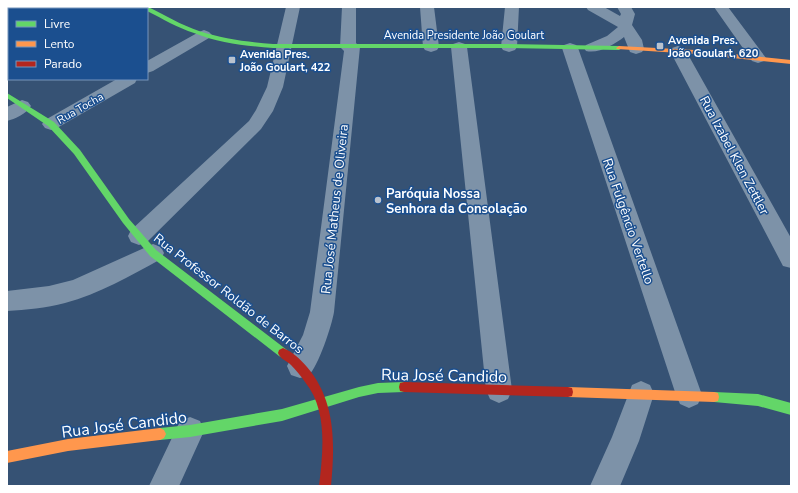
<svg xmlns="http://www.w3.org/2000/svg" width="798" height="493" font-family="'Nunito Sans',sans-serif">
<rect width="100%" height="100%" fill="#365274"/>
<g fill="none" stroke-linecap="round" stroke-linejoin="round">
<path fill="#7d92a8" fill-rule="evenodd" d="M286,7h14l-17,80 -10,24 -12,18 -114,113 -8,3 -8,-3 -3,-6 3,-6 118,-109 7,-11 11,-23z
M342,7h14v36l4,4 -26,265c-2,13 -16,55 -25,63 -2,2 -7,2 -9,3l-9,-3 -4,-9 16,-31 7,-23 34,-261 -4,-4z
M420,7h14l5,40 -2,3 -6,2 -6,-2 -2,-3z
M505,7h14l-2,40 -2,3 -6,2 -6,-2 -2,-3z
M586,7h18l16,9 1,-2 -4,-7h14l4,7 -3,11 10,15 2,9 -2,3 -6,2 -6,-2 -6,-15c-9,7 -25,17 -38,14l-2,-3 2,-3 21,-9 11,-9 -30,-17z
M714,7h14l38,51 -2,3 -6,2 -6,-2z
M204,30l5,2 3,3 -3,3 -56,33 -6,2v-12l52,-29z
M459,42l6,2 2,3 45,343 -4,9 -9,4 -9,-4 -4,-9 -35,-343 2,-3z
M570,43l6,2 2,3 124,347 -4,9 -9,4 -9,-4 -4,-9 -114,-347 2,-3z
M678,46l6,2 2,3 105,187v30l-8,-2 -113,-215 2,-3z
M117,79h20l-2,4 -78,45 -6,2 -6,-2 -3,-4 3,-4z
M22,100l6,2 3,4c-5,8 -16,13 -24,15v-14z
M153,244l8,3 3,6 -3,6c-31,17 -62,35 -96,44 -19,5 -39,7 -58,8v-20l42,-5 24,-6z
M641,381l9,4 4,9 -15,47 -19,45h-30l22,-49 20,-52z
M190,417l10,4 4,10 -25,55h-30l31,-65z"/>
<path fill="#63d668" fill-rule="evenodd" d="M140,7h8c17,8 33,18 51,24 24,8 49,11 74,13h232l114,2 3,2 -3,2 -114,-2h-232c-27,-2 -54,-5 -79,-15 -16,-5 -31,-14 -47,-22v-2h-4z
M7,93l47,29 26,28 49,69 27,31 131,100 1,3 -1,3 -4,2 -4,-2 -129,-100 -27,-33 -49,-69 -26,-28 -41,-28z
M404,382l4,1 1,4 -1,4 -4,1 -26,1 -19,4 -77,24 -92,16 -30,3 -4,-2 -2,-4 2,-4 4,-2 30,-3 92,-16 77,-22 19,-4z
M714,392l44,2 33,9v12l-33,-9 -44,-4 -4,-1 -1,-4 1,-4z"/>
<path fill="#ff974d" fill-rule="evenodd" d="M619,46l76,4 96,10v4l-96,-10 -78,-5 -1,-1z
M568,387l146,5 4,1 1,4 -1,4 -4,1 -146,-5 -4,-1 -1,-4 1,-4z
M160,428l4,2 2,4 -2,4 -4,2 -92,11 -61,12v-12l61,-12z"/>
<path fill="#b3261e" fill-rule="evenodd" d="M283,348c10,4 17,11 24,19 29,34 28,77 24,119h-12c4,-34 9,-76 -14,-104 -4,-6 -9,-12 -14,-17 -4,-4 -11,-6 -13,-12l1,-3z
M404,382l164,5 4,1 1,4 -1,4 -4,1 -164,-5 -4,-1 -1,-4 1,-4z"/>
</g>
<g fill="#b9c2ce" stroke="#1b4f8f" stroke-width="1.5">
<rect x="656" y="42" width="8" height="8" rx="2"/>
<rect x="228" y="56" width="8" height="8" rx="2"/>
<circle cx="378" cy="200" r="4"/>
</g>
<g text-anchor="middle" stroke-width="3" stroke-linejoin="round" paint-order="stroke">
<g font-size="11" fill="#fff" stroke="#1b4f8f">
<text x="464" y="39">Avenida Presidente João Goulart</text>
<text transform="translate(80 108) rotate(-30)" y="4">Rua Tocha</text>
</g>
<g font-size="11" font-weight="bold" fill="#fff" stroke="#1b4f8f" text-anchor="start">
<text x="668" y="44">Avenida Pres.<tspan x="668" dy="13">João Goulart, 620</tspan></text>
<text x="240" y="58">Avenida Pres.<tspan x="240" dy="13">João Goulart, 422</tspan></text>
</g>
<g font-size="13" fill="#fff" stroke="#1b4f8f">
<text transform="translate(735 155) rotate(62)" y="5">Rua Izabel Klen Zettler</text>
<text transform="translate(334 209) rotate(-84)" y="5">Rua José Matheus de Oliveira</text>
<text transform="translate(629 221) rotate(71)" y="5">Rua Fulgêncio Vertello</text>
<text transform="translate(229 293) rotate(38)" y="5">Rua Professor Roldão de Barros</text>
</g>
<g font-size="13" font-weight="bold" fill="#fff" stroke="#1b4f8f" text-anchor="start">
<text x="386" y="198">Paróquia Nossa<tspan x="386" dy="15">Senhora da Consolação</tspan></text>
</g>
<g font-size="16" fill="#fff" stroke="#1b4f8f">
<text transform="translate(444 375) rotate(1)" y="6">Rua José Candido</text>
<text transform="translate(124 424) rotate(-7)" y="6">Rua José Candido</text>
</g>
</g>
<rect width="798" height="493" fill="none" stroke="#ffffff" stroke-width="16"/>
<rect x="8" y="8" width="140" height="72" fill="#1b4f8f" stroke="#7695bc"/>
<rect x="16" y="21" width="20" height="6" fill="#63d668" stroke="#7695bc"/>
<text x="44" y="28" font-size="12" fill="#ffffff">Livre</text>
<rect x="16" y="41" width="20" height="6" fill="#ff974d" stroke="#7695bc"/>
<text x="44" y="48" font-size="12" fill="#ffffff">Lento</text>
<rect x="16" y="61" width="20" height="6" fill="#b3261e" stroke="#7695bc"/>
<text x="44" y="68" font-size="12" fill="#ffffff">Parado</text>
</svg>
